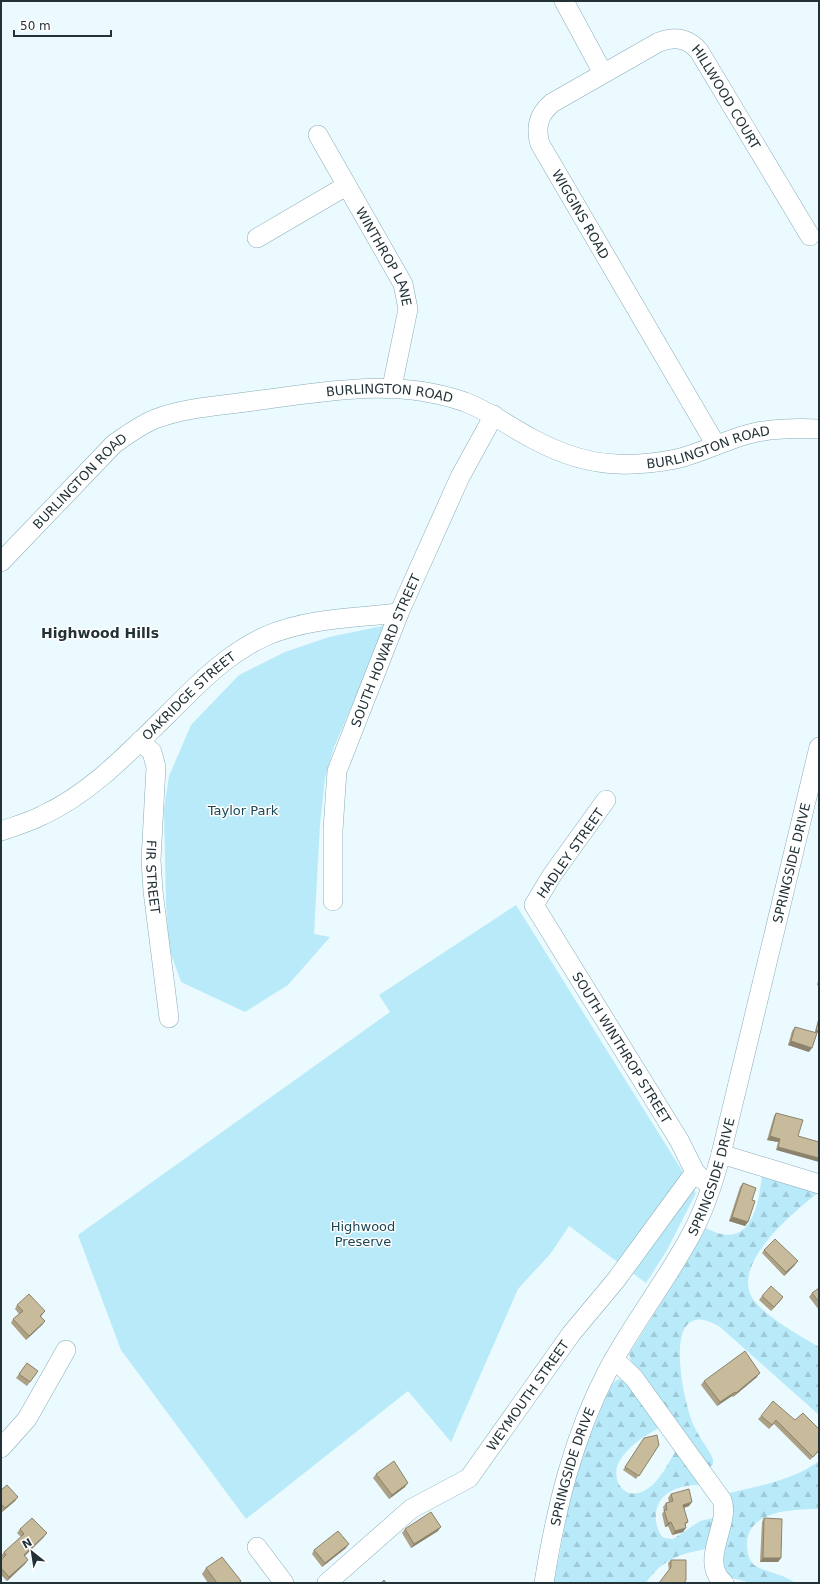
<svg xmlns="http://www.w3.org/2000/svg" width="820" height="1584" font-family="'DejaVu Sans',sans-serif">
<defs>
<pattern id="forest-firs" width="22" height="20" patternUnits="userSpaceOnUse"><rect width="22" height="20" fill="#b9eaf9"/><path d="M5 1l3.5 6h-7zM16 11l3.5 6h-7z" fill="#9fc9d6"/></pattern>
</defs>
<rect width="100%" height="100%" fill="#eafaff"/>
<path fill="#b9eaf9" d="M387,625l-53,122 -9,31 -5,47 -6,109 16,3 -42,48 -43,27 -64,-30 -12,-34 -3,-45 -2,-94 5,-33 22,-51 48,-50 46,-23 44,-15z
M516,905l180,288 -29,57 -21,33 -77,-57 -18,27 -33,36 -67,153 -43,-51 -162,128 -125,-169 -43,-115 312,-223 -11,-17z"/>
<path fill="url(#forest-firs)" d="M762,1174l57,18c-24,19 -82,66 -69,101 6,19 52,44 69,54v68l-99,-88c-60,-36 -38,70 -27,97 5,12 14,22 20,35v5l-3,3 -79,-106 -2,-7 58,-92 19,-34c44,24 53,-21 56,-54z
M619,1379l8,4 32,45c-15,8 -31,18 -40,34 -9,17 5,39 25,29 15,-8 24,-27 32,-41l25,35c-23,-1 -48,9 -45,36 1,7 3,13 8,17l9,1 27,-18 14,-3 -7,31c-26,4 -46,11 -61,34h-92l16,-84 12,-44 28,-68 5,-6z
M819,1461v48c-24,0 -72,1 -72,35 0,7 1,14 6,20 7,7 31,10 42,19h-44l-23,-6 -6,-12 9,-65 -2,-7c30,-7 65,-13 90,-32z"/>
<g fill="none" stroke-linecap="round" stroke-linejoin="round">
<g stroke="#86adb9" stroke-width="20">
<g id="minor">
<path d="M564,1l39,72"/>
<path id="s1" d="M318,135l85,149 5,25 -16,78"/>
<path d="M257,238l89,-52"/>
<path id="s2" d="M716,445l-176,-301c-5,-17 -1,-30 12,-41l107,-61c16,-6 29,-4 40,9l111,185"/>
<path id="s3" d="M1,562l113,-118c13,-9 26,-19 41,-25 31,-12 66,-13 98,-18 73,-9 140,-24 212,1 24,9 45,25 68,37 26,14 54,24 84,25 20,1 39,-1 59,-5 26,-6 51,-20 77,-26 22,-5 44,-5 66,-4"/>
<path id="s4" d="M140,741l12,11 4,15 -5,93 2,31 16,127"/>
<path id="s5" d="M606,800l-54,75 -18,30 145,235 16,32 8,8"/>
<path id="s6" d="M1,831c14,-5 29,-9 42,-16 48,-22 87,-64 124,-100 30,-30 59,-61 99,-79 41,-18 89,-18 133,-23"/>
<path id="s7" d="M333,901v-71l4,-59 62,-158 61,-136 34,-62"/>
<path d="M721,1154l98,30"/>
<path d="M614,1359l20,19 88,122c9,24 -24,61 2,83"/>
<path d="M1,1448l26,-29 39,-69"/>
<path d="M257,1547l27,36"/>
<path id="s8" d="M327,1583l84,-74 58,-31 102,-144 45,-54 79,-108"/>
<path id="s9" d="M544,1583c12,-75 29,-146 64,-213 25,-47 59,-90 84,-137 13,-25 22,-52 29,-79l98,-407"/>
</g>
</g>
<use href="#minor" stroke="#fff" stroke-width="19"/>
</g>
<path fill="#aca185" d="M819,977v9l-2,-1z
M819,1016v17l-4,-1z
M795,1027l14,25 -21,-7 4,-14z
M776,1113l22,23 -22,14 2,-8 -11,-2 7,-24z
M743,1183l9,17 -4,22 -3,4 -16,-5 11,-34z
M764,1250l31,15 -11,11 -22,-23z
M819,1288v22l-10,-13 3,-4z
M762,1296l21,1 -3,4 -9,10 -12,-11z
M17,1305l28,6 -4,6 4,4 -3,4 -16,15 -15,-17 2,-4 6,-5 -4,-5z
M27,1363l11,8 -11,15 -11,-8z
M757,1377l-24,20 -1,-1 -15,10 -16,-21 3,-4z
M761,1416l34,4 24,31 -9,9 -36,-36 -5,5 -11,-10z
M644,1438l15,7 -23,34 -13,-9z
M376,1474l29,13 -16,12 -16,-21z
M1,1490l17,7 -3,4 -13,11 -1,-1z
M671,1494l18,12 -5,2 4,14 -3,3 -2,7 -11,3 -4,-9 -3,1 -3,-13 2,-3 -1,-4 3,-4 3,-1 -1,-4z
M764,1518l17,40 -3,4h-18l2,-40z
M20,1529l24,8 -19,19 3,4 -3,4 -18,17 -6,-6v-15l2,-2 -2,-2 3,-4 17,-15 -4,-4z
M405,1529l33,2 -27,17 -9,-15z
M346,1548l-24,19 -10,-13 2,-4z
M671,1560l13,23 -15,-13 -1,-7z
M206,1568l33,15h-31l-6,-9z"/>
<path fill="#8c836c" d="M816,1030l3,1v2l-4,-1z
M791,1041l21,7 -3,4 -21,-7z
M770,1136l10,3 -2,3 -11,-2z
M778,1147l41,11v4l-43,-12z
M732,1217l16,5 -3,4 -16,-5z
M798,1261l-3,4 -11,11 2,-4z
M783,1297l-3,4 -9,10 3,-4z
M45,1321l-3,4 -16,15 3,-4z
M760,1373l-3,4 -24,20 3,-4z
M735,1392l-3,4 -15,10 3,-4z
M408,1483l-3,4 -16,12 3,-4z
M18,1497l-3,4 -13,11 3,-4z
M692,1502l-3,4 -9,3 3,-4z
M671,1522l-3,4 -3,1 3,-4z
M441,1527l-3,4 -27,17 3,-4z
M686,1528l-3,4 -11,3 3,-4z
M47,1533l-3,4 -23,22 3,-4z
M349,1544l-3,4 -24,19 3,-4z
M763,1558h18l-3,4h-18z
M28,1560l-3,4 -18,17 2,-4z"/>
<path fill="#c8bb9b" stroke="#8c836c" d="M819,1019v12l-3,-1z
M795,1027l22,6 -5,15 -21,-7z
M776,1113l27,7 -5,16 21,6v16l-41,-11 2,-8 -10,-3z
M743,1183l13,5 -4,12 3,1 -7,21 -16,-5z
M775,1239l23,22 -12,11 -22,-22z
M771,1286l12,11 -9,10 -12,-11z
M819,1288v14l-7,-9z
M29,1294l16,17 -5,5 5,5 -16,15 -16,-17 10,-8 -6,-6z
M745,1351l15,22 -24,20 -1,-1 -15,10 -16,-21z
M27,1363l11,8 -8,11 -11,-8z
M773,1401l22,19 8,-7 16,16v21l-6,7 -37,-37 -4,5 -11,-9z
M657,1435l2,10 -20,31 -14,-9 19,-29z
M394,1461l14,22 -16,12 -16,-21z
M7,1485l11,12 -13,11 -4,-4v-14z
M689,1489l3,13 -9,3 5,17 -3,1 1,5 -11,3 -4,-9 -3,1 -4,-13h3l-1,-7 7,-2 -2,-7z
M431,1512l10,15 -27,17 -9,-15z
M32,1518l15,15 -23,22 4,5 -19,17 -8,-9v-8l5,-5 -2,-3 20,-18 -4,-5z
M764,1518l18,1 -1,39h-18z
M338,1531l11,13 -24,19 -11,-13z
M222,1557l19,24 -3,2h-21l-11,-15z
M671,1560h15v20l-2,3h-25l12,-16z
M384,1580l2,3h-5z"/>
<g text-anchor="middle" stroke-width="3" stroke-linejoin="round" paint-order="stroke">
<g font-size="13" fill="#223237" stroke="#fff">
<text dy="5" stroke="none"><textPath href="#s2" startOffset="615">HILLWOOD COURT</textPath></text>
<text transform="translate(581 214) rotate(60)" y="5">WIGGINS ROAD</text>
<text dy="5" stroke="none"><textPath href="#s1" startOffset="139">WINTHROP LANE</textPath></text>
<text dy="5" stroke="none"><textPath href="#s3" startOffset="449">BURLINGTON ROAD</textPath></text>
<text dy="5" stroke="none"><textPath href="#s3" startOffset="785">BURLINGTON ROAD</textPath></text>
<text dy="5" stroke="none"><textPath href="#s3" startOffset="113">BURLINGTON ROAD</textPath></text>
<text dy="5" stroke="none"><textPath href="#s7" startOffset="260">SOUTH HOWARD STREET</textPath></text>
<text dy="5" stroke="none"><textPath href="#s6" startOffset="234">OAKRIDGE STREET</textPath></text>
<text transform="translate(570 853) rotate(-55)" y="5">HADLEY STREET</text>
<text dy="5" stroke="none"><textPath href="#s9" startOffset="768">SPRINGSIDE DRIVE</textPath></text>
<text dy="5" stroke="none"><textPath href="#s4" startOffset="142">FIR STREET</textPath></text>
<text dy="5" stroke="none"><textPath href="#s5" startOffset="295">SOUTH WINTHROP STREET</textPath></text>
<text dy="5" stroke="none"><textPath href="#s9" startOffset="444">SPRINGSIDE DRIVE</textPath></text>
<text dy="5" stroke="none"><textPath href="#s8" startOffset="279">WEYMOUTH STREET</textPath></text>
<text dy="5" stroke="none"><textPath href="#s9" startOffset="120">SPRINGSIDE DRIVE</textPath></text>
</g>
<g font-size="13" fill="#1a4753" stroke="#fff">
<text x="243" y="815">Taylor Park</text>
<text x="363" y="1231">Highwood<tspan x="363" dy="15">Preserve</tspan></text>
</g>
<g font-size="14" font-weight="bold" fill="#223237" stroke="#fff">
<text x="100" y="638">Highwood Hills</text>
</g>
</g>
<rect width="820" height="1584" fill="none" stroke="#223237" stroke-width="4"/>
<g transform="translate(32 1552) rotate(330)" stroke="#ffffff" stroke-width="3" paint-order="stroke">
<path d="M0-3L7 15L0 10L-7 15Z" fill="#223237"/>
<text y="-6" font-size="11" font-weight="bold" text-anchor="middle" fill="#223237">N</text>
</g>
<path d="M14 30v6h97v-6" fill="none" stroke="#223237" stroke-width="2"/>
<text x="20" y="30" font-size="12" fill="#223237" stroke="#ffffff" stroke-width="3" paint-order="stroke">50 m</text>
</svg>
